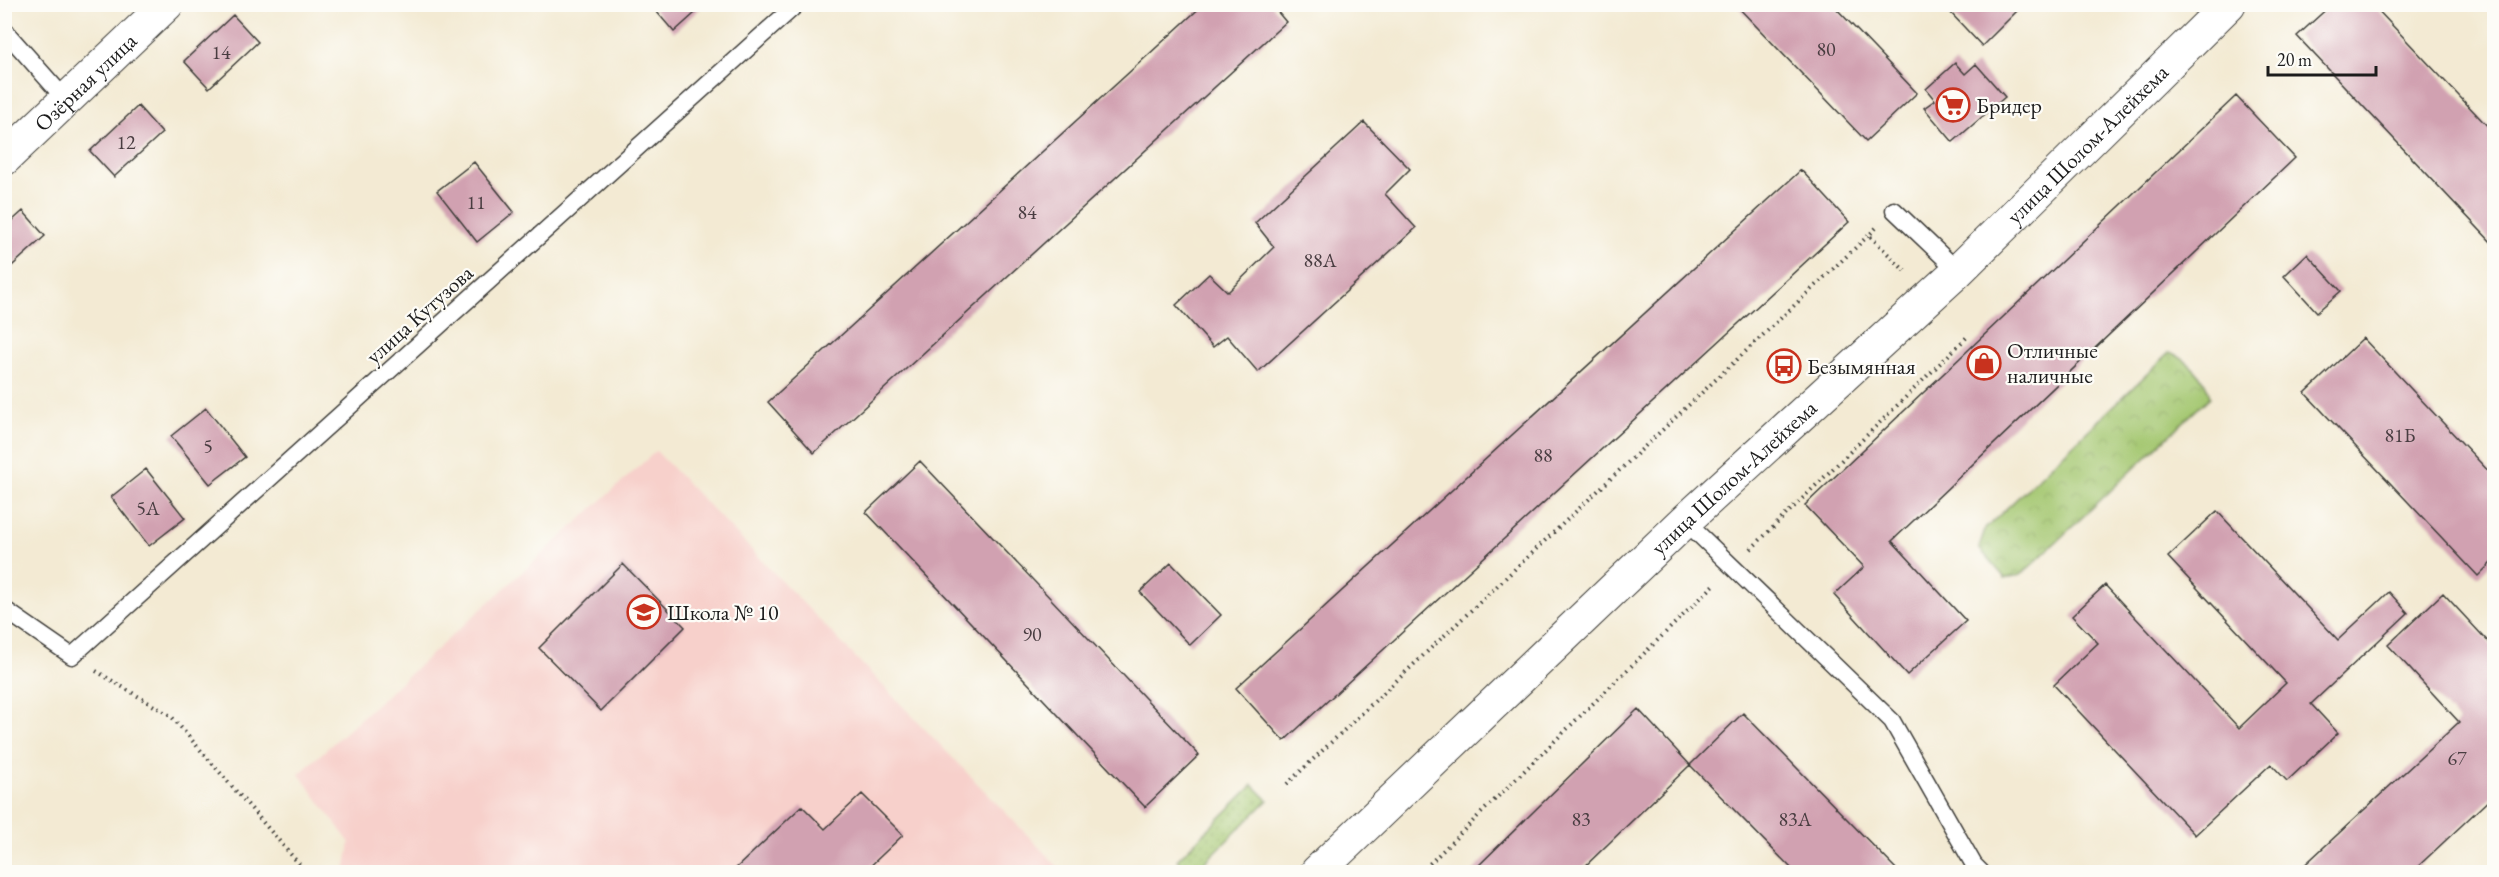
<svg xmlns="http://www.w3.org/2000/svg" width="2499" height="877" font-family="'EB Garamond',serif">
<defs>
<pattern id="grass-dots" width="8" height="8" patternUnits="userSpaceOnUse" patternTransform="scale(1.5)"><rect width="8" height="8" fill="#a4c771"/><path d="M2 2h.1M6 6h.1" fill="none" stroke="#8daa61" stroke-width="1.8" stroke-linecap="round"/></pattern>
<pattern id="park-crowns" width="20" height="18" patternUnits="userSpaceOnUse" patternTransform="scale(1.5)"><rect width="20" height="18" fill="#a4c771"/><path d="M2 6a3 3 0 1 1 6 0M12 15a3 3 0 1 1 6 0" fill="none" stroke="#8daa61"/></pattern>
</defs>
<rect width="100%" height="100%" fill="#fdfcf7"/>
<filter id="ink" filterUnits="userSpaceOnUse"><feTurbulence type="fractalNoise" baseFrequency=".0167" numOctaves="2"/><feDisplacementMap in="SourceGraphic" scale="12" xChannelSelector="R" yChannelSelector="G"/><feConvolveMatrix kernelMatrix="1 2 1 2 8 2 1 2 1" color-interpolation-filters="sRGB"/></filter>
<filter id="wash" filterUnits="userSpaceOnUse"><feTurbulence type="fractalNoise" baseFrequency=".008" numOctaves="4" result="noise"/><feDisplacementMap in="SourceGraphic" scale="24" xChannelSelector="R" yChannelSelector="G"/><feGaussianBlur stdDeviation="1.35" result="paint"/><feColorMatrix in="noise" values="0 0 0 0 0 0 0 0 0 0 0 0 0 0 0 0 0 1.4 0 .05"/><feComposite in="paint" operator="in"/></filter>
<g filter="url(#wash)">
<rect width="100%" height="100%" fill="#f3ead3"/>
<path fill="#f7d0cb" d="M656,451l407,421h-718l5,-29 -51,-69z"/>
<path fill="url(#grass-dots)" stroke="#607246" stroke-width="1.5" d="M1253,785l15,15 -73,72h-5l-13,-12z"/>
<path fill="url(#park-crowns)" stroke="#607246" stroke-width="1.5" d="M2170,352c18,8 36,26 40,45l-189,178 -16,3 -26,-30 6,-19z"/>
<g id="blocks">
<path fill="#d1a1b1" d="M650,4h55l-31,28z
M1204,4h67l15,18 -472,431 -46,-51z
M1735,4h97l85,89 -51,48z
M1956,4h68l-42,42 -33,-35z
M2331,5h42l121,128v112l-197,-209z
M233,15l25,27 -49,46 -25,-27z
M1955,63l10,11 11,-10 29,33 -52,45 -29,-34 11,-8 -9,-11z
M2236,96l59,62 -403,383 74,80 -59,54 -73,-80 30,-28 -59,-62z
M138,106l24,27 -48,44 -24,-26z
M1364,122l46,47 -25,25 31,34 -158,144 -31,-36 -14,11 -37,-42 33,-31 19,18 46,-45 -19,-24z
M474,162l40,50 -37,30 -40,-51z
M1801,170l48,52 -565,519 -48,-53z
M23,211l22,25 -41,37v-45z
M2307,254l34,37 -24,21 -33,-36z
M2363,338l131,139v83l-16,16 -173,-183z
M206,408l39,49 -35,27 -39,-48z
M920,461l279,294 -54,52 -279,-295z
M146,469l39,49 -36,28 -38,-49z
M2217,511l121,129 51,-48 19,21 -97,91 27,29 -51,48 -16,-17 -76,71 -141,-150 44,-42 -26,-27 33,-31 134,143 47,-45 -118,-126z
M1171,563l50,52 -31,30 -50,-53z
M623,564l62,63 -84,84 -62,-63z
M2443,593l51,55v147l-82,77h-115l162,-150 -71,-77z
M1638,709l52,56 53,-52 156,159h-104l-105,-107 -111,107h-107z
M862,794l41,41 -39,37h-132l70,-66 23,23z"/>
</g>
</g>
<g filter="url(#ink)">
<use href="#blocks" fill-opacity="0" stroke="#3c3b37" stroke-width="1.5"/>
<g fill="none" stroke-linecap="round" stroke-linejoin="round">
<g stroke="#3c3b37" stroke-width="19">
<path id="lane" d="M4,30l62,70
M1894,210l64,61
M1685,521l207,200 82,144 7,7
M4,609l68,47 725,-652"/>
</g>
<g stroke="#3c3b37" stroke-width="35">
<g id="street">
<path id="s1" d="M4,159l163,-155"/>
</g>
</g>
<g stroke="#3c3b37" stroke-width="35">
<g id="primary">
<path id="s2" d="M1317,872l368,-351 273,-250 271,-267"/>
</g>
</g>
<path stroke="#3c3b37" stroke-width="4" stroke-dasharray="1.5 4.5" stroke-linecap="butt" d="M1876,228l-7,7 36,36
M1751,549l217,-213
M96,671l75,45 135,156
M1287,784l582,-549
M1421,872l293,-287"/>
<use href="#lane" stroke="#fff" stroke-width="16"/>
<use href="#street" stroke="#fff" stroke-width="33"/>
<use href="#primary" stroke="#fff" stroke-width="33"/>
</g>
</g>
<defs>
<g id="supermarket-ring" transform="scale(1.725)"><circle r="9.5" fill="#fdfcf7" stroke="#c8321e" stroke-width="1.5"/><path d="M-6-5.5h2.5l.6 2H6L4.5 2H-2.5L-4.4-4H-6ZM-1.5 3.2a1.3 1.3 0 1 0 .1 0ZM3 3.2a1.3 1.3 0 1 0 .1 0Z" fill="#c8321e"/></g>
<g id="shop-ring" transform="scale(1.725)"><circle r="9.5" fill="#fdfcf7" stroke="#c8321e" stroke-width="1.5"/><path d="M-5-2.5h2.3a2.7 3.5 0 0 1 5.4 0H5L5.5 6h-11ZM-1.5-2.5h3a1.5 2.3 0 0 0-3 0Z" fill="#c8321e"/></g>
<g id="bus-ring" transform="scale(1.725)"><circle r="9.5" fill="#fdfcf7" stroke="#c8321e" stroke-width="1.5"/><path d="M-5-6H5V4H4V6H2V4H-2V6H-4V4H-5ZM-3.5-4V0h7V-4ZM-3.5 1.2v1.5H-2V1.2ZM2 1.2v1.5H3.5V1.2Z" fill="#c8321e"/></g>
<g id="school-ring" transform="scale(1.725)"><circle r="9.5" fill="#fdfcf7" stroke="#c8321e" stroke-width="1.5"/><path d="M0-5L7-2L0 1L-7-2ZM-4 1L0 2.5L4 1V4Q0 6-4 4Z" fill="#c8321e"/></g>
</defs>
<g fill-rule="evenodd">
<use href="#supermarket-ring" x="1953" y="105"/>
<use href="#shop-ring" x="1984" y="363"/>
<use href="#bus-ring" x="1784" y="366"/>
<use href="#school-ring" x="644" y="612"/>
</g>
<g text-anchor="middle" stroke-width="4.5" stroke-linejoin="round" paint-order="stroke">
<g font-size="20" fill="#493d41">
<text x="1826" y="56">80</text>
<text x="221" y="59">14</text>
<text x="126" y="149">12</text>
<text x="476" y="209">11</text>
<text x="1027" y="219">84</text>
<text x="1320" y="267">88А</text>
<text x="2400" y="442">81Б</text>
<text x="208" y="453">5</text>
<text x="1543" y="462">88</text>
<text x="148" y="515">5А</text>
<text x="1032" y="641">90</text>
<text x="2457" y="765">67</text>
<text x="1581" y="826">83</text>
<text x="1795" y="826">83А</text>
</g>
<g font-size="22" fill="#1c1c1c" stroke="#fdfcf7">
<text dy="8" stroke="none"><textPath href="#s1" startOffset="112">Озёрная улица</textPath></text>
<text dy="8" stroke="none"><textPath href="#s2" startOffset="1060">улица Шолом-Алейхема</textPath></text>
<text transform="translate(419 314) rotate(-42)" y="8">улица Кутузова</text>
<text dy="8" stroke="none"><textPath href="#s2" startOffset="574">улица Шолом-Алейхема</textPath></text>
</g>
<g font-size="22" fill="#1c1c1c" stroke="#fdfcf7" text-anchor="start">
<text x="1976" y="113">Бридер</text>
<text x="2007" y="358">Отличные<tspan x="2007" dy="25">наличные</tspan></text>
<text x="1807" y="374">Безымянная</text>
<text x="667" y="620">Школа № 10</text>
</g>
</g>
<rect width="2499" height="877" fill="none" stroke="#fdfcf7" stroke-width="24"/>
<path d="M2268 66v9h108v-9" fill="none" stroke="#1c1c1c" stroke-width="3"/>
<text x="2277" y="66" font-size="18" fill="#1c1c1c" stroke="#fdfcf7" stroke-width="4.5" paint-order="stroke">20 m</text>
</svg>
